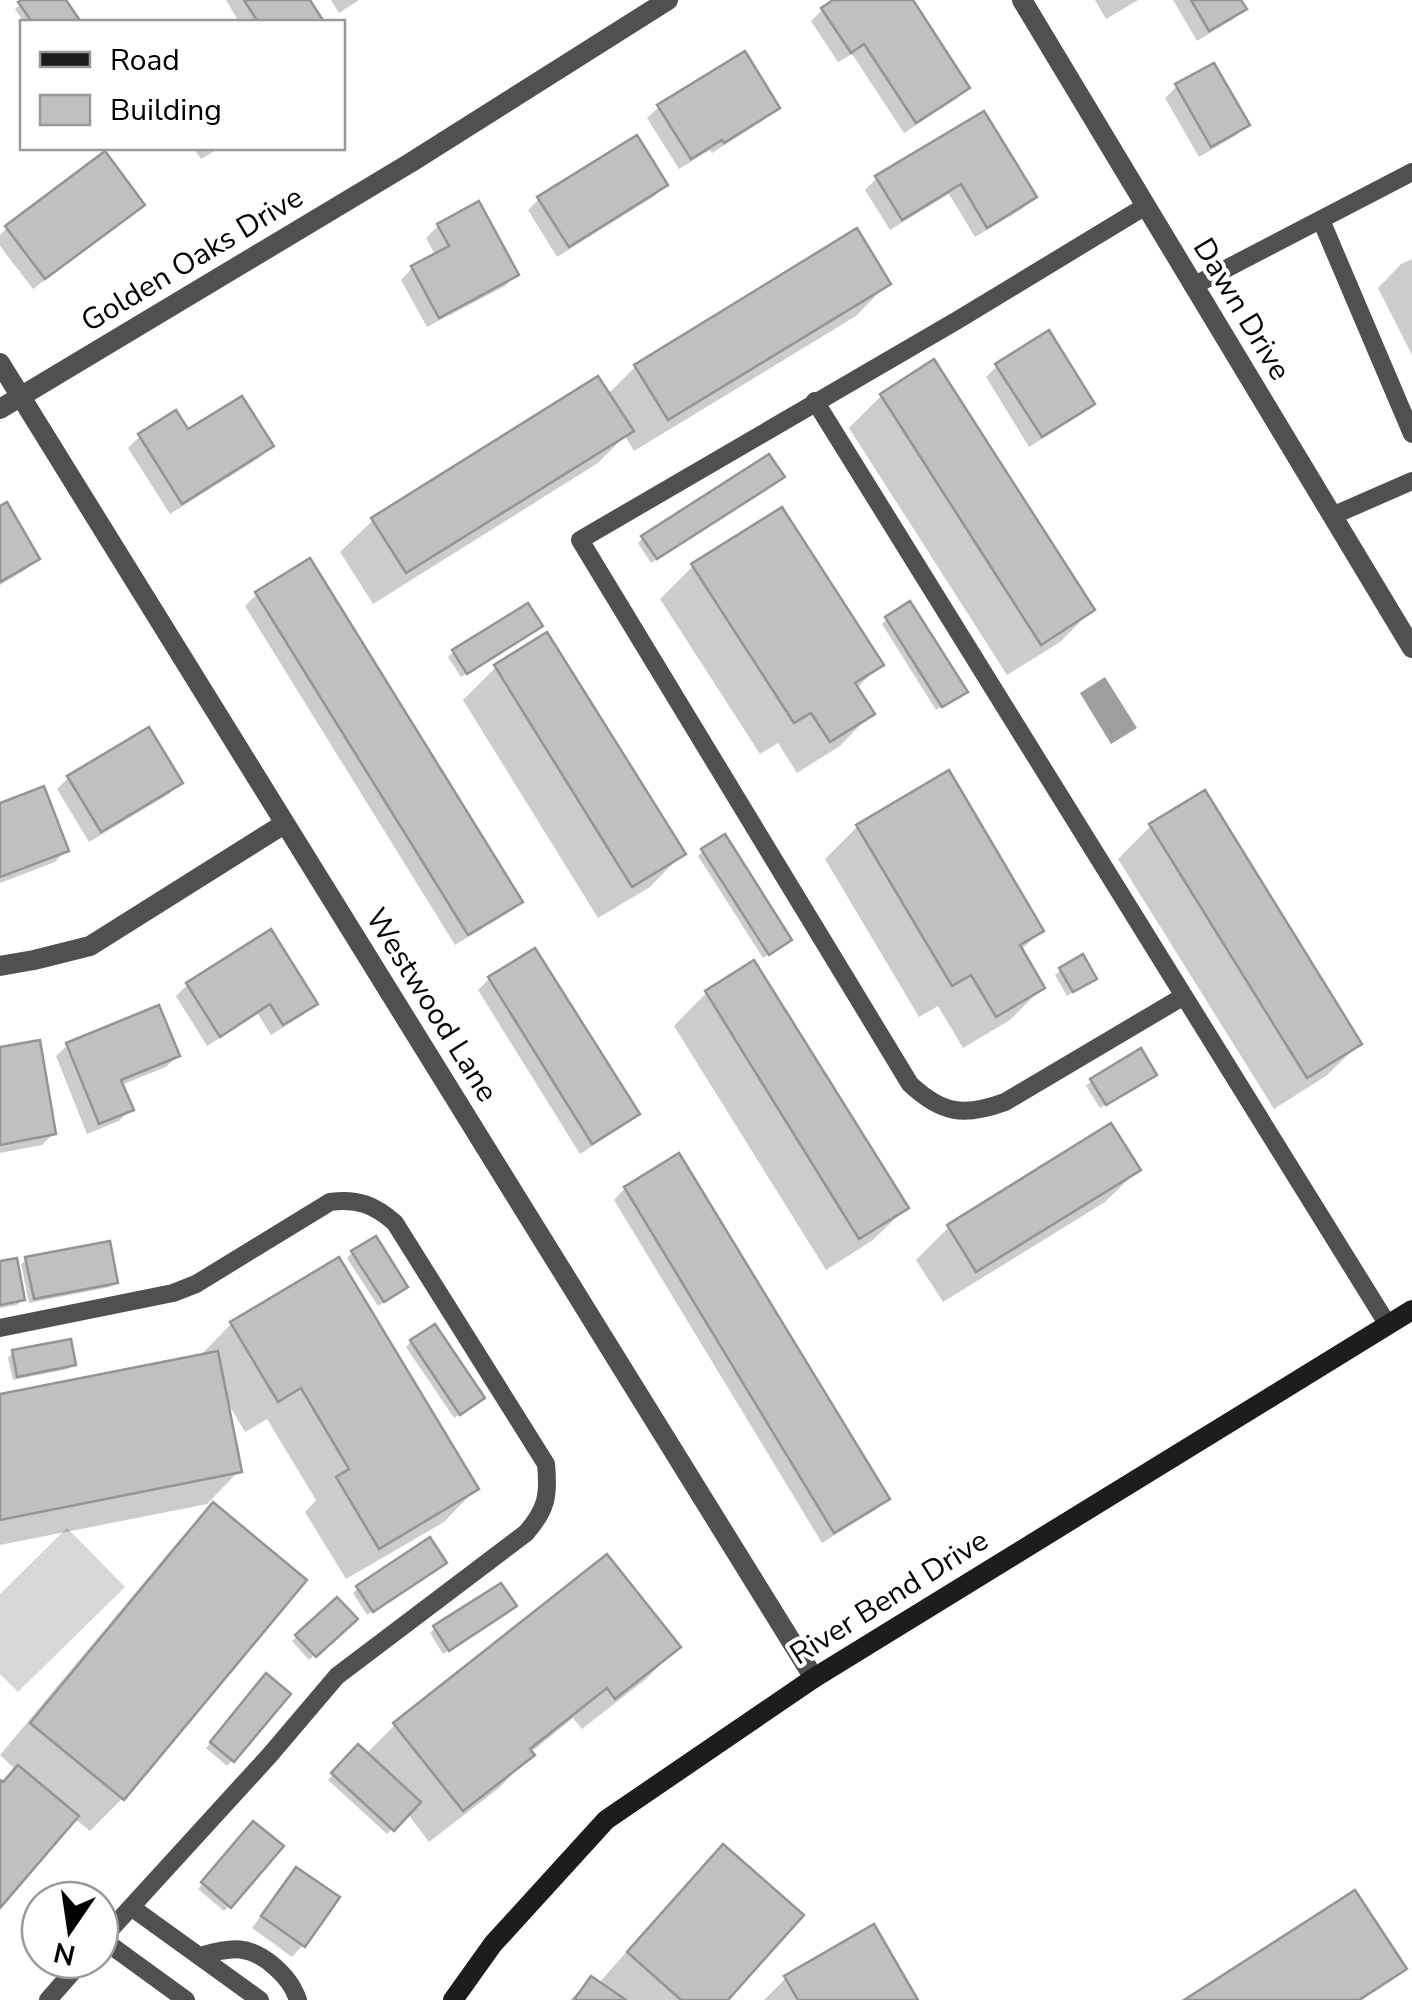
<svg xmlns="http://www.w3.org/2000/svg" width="1412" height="2000" font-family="'Nunito Sans',sans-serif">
<rect width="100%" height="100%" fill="#fff"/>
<path fill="#d7d7d7" d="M67,1528l58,59 -107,105 -18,-18v-80z"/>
<path fill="#9e9e9e" d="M1105,677l32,51 -26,16 -31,-51z"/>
<path fill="#0003" d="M26,0h37l15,22h-54l-9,-13z
M226,0h82l13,22h-82z
M331,0h28l-20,13z
M837,0h73l57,87 -11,12 -52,34 -52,-79 -14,8 -27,-41 11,-11z
M1095,0h43l-32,19z
M1173,0h65l5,9 -11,11 -35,21z
M1177,86l70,39 -12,11 -36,21 -34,-59z
M659,107l118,1 -12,11 -53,34 -2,-3 -31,19 -32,-51z
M983,114l50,83 -11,12 -47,28 -26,-43 -59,36 -25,-40 12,-12z
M193,148h27l-19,11z
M665,185l-12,12 -96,60 -29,-47 11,-11z
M142,204l-11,12 -98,73 -33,-43v-11l7,-7z
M478,204l38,71 -11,11 -78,41 -26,-47 11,-12 24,-12 -10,-18 12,-12z
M1412,259v96l-34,-67 23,-24z
M888,283l-32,33 -222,135 -9,-15 -27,27 -225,141 -33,-52 33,-32 234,-125 28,-28z
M997,366l95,37 -12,12 -51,32 -43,-70z
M881,396l211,214 -32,32 -53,33 -158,-247z
M187,433l84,13 -12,12 -89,56 -42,-66 12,-12z
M776,482l-125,81 -13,-20 5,-5z
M0,508l37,51 -12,11 -25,15z
M693,566l188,98 -25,25 16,24 -32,33 -43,27 -19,-30 -18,11 -100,-155z
M257,594l263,308 -12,11 -53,32 -210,-339z
M887,619l72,77 -23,14 -54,-86z
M535,631l-74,46 -13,-20 6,-5z
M496,667l186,187 -32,33 -52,31 -135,-218z
M68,778l112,4 -11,12 -80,48 -32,-53z
M0,805l66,45 -11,12 -55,21z
M1151,826l208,218 -33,32 -52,33 -156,-250z
M857,827l184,104 -21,20 22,37 -32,32 -47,28 -25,-42 -19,11 -94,-158z
M703,851l81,93 -21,14 -65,-102z
M534,951l103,163 -12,11 -45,29 -102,-164 11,-11z
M753,964l153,244 -33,32 -47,30 -152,-244 32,-33z
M1061,970l28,13 -22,13 -12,-21z
M187,985l128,19 -12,11 -32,20 -13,-21 -51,32 -31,-50z
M68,1045l109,11 -11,11 -45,18 10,24 -12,12 -32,13 -31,-78z
M0,1050l54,83 -12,12 -42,8z
M1149,1079l-49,29 -14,-22 5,-5z
M1138,1170l-33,32 -162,100 -27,-42 33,-33z
M625,1188l262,311 -12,11 -53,33 -208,-343z
M352,1253l53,34 -27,19 -31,-48z
M27,1259l88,23 -5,5 -81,16 -8,-39z
M0,1264l23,35 -6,6 -17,3z
M231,1324l245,165 -32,33 -98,57 -41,-67 11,-12 -49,-81 -22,13 -19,-32 13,71 -32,33 -207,41v-149l198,-38z
M411,1342l66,61 -23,15 -48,-71z
M13,1352l60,12 -5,5 -55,11 -5,-22z
M213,1506l91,74 -182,219 -32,32 -16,-13 -74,86v-121l2,2 14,-15 -16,-15 181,-217z
M607,1558l71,89 -32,32 -64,50 -9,-11 -43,35 1,2 -32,33 -70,54 -22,-29 -20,21 -59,-54 30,-32 8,6 29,-29z
M439,1567l-72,48 -14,-22 5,-5z
M337,1601l17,18 -45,41 -17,-19z
M509,1611l-66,43 -13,-21 5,-5z
M261,1682l-29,79 -5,5 -21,-18z
M249,1829l-20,77 -5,5 -26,-22z
M723,1847l2,153h-155l21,-21 7,5 93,-105z
M296,1870l7,75 -11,12 -40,-29 32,-46z
M1403,1969l-11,11 -30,20h-174z
M786,1978l129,22h-151z"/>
<path fill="#c0c0c0" stroke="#949494" stroke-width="2.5" d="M22,0h44l15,22h-49l-14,-20z
M244,0h66l14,22h-66z
M833,0h80l57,88 -54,35 -52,-79 -13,9 -30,-45z
M1191,0h50l6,9 -38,22z
M745,51l35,57 -56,35 -2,-3 -31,19 -34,-54z
M1214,63l36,62 -39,22 -36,-63z
M984,111l53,86 -50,31 -26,-44 -59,36 -27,-44z
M637,135l31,50 -99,62 -32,-50z
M105,151l40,54 -100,74 -40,-53z
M479,201l40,74 -80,43 -28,-52 38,-20 -12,-22z
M857,228l34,56 -223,136 -34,-55z
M1049,330l46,74 -53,33 -47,-73z
M934,359l161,251 -54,35 -161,-251z
M598,376l36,55 -228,142 -35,-55z
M242,396l32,50 -92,58 -44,-70 38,-24 12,19z
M769,454l16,23 -128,82 -16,-23z
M7,502l33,57 -40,23v-76z
M782,507l102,158 -29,18 20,31 -45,28 -19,-29 -17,10 -103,-159z
M310,558l213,344 -55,33 -213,-343z
M910,601l58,91 -26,15 -57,-90z
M528,603l15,23 -76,48 -15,-24z
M547,632l139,222 -54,33 -138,-222z
M149,727l34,56 -82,49 -34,-56z
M949,770l95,161 -24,14 25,43 -49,29 -25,-42 -19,11 -96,-161z
M44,786l25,65 -69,26v-74z
M1205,790l157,254 -55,34 -158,-254z
M725,834l67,106 -23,15 -68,-106z
M271,929l47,75 -35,21 -13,-21 -50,33 -34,-54z
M535,948l105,166 -48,30 -104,-167z
M1083,954l14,25 -24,13 -14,-24z
M754,960l155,248 -50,31 -154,-248z
M159,1005l21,51 -59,24 13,30 -35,14 -33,-81z
M40,1040l16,94 -56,11v-98z
M1141,1048l16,27 -51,30 -16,-26z
M1111,1123l30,47 -165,102 -29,-47z
M679,1153l211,346 -56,34 -210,-346z
M376,1236l32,51 -24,15 -33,-51z
M110,1241l8,42 -84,16 -9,-42z
M339,1257l140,232 -100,60 -43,-72 13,-8 -48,-81 -23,14 -48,-80z
M17,1258l8,42 -25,5v-44z
M435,1324l50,74 -25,17 -50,-75z
M71,1339l5,26 -59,12 -5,-27z
M218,1351l24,121 -242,48v-126z
M213,1502l94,78 -183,220 -94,-77z
M430,1537l17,26 -74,49 -17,-26z
M607,1554l74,93 -66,52 -8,-11 -77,61 5,6 -72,56 -70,-88z
M501,1583l16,23 -68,45 -16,-25z
M337,1597l21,22 -42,38 -21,-22z
M266,1673l25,21 -57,68 -24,-20z
M358,1744l63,58 -27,29 -63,-58z
M18,1765l61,51 -79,92v-128l3,2z
M253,1821l31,25 -53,62 -30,-26z
M723,1844l81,71 -76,85h-47l-54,-48z
M296,1867l44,30 -35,50 -44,-31z
M1355,1890l52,79 -48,31h-175z
M874,1924l44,76h-120l-14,-24z
M591,1976l35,24h-52z"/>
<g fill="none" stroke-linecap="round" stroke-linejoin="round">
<path stroke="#505050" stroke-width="18" d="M1144,207l-188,114 -376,219 330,544c32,30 54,33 95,18l179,-106
M1321,220l91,214
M1193,286l219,-114
M815,401l573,924
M1332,516l80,-35
M0,1328l173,-35 23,-9 134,-82c27,-4 45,3 65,21l151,241c3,31 1,45 -20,69l-189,143 -68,80 -169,185
M131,1907l129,93
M102,1939l84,61
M200,1956c32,-9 49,-12 75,11 12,11 18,19 23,33
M48,2000l35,-40"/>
<path stroke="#505050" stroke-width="20" d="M1022,0l390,648
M0,363l814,1315
M0,409l410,-246 258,-163
M0,966l34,-6 56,-14 194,-122"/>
<path stroke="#1d1d1d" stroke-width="20" d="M453,2000l40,-56 113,-124 208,-142 598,-368"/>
</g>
<g text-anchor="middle" stroke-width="8" stroke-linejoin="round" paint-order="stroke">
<g font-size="30" fill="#000" stroke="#fff">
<text transform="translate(192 259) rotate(-31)" y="10">Golden Oaks Drive</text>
<text transform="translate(1242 309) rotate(59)" y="10">Dawn Drive</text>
<text transform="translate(432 1005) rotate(58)" y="10">Westwood Lane</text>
<text transform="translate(889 1597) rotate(-32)" y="10">River Bend Drive</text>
</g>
</g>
<rect x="20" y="20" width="325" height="130" fill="#ffffff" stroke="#999999" stroke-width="2.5"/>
<rect x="40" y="52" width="50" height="15" fill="#1d1d1d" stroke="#999999" stroke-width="2.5"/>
<text x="110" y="70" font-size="30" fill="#000000">Road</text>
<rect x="40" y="95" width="50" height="30" fill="#c0c0c0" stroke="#999999" stroke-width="2.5"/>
<text x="110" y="120" font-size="30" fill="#000000">Building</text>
<g transform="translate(70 1930) rotate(193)"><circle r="48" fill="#ffffff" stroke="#999999" stroke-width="2.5"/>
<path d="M0-8L18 38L0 25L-18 38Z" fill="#000000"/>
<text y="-15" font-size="28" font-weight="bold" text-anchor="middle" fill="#000000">N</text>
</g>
</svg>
